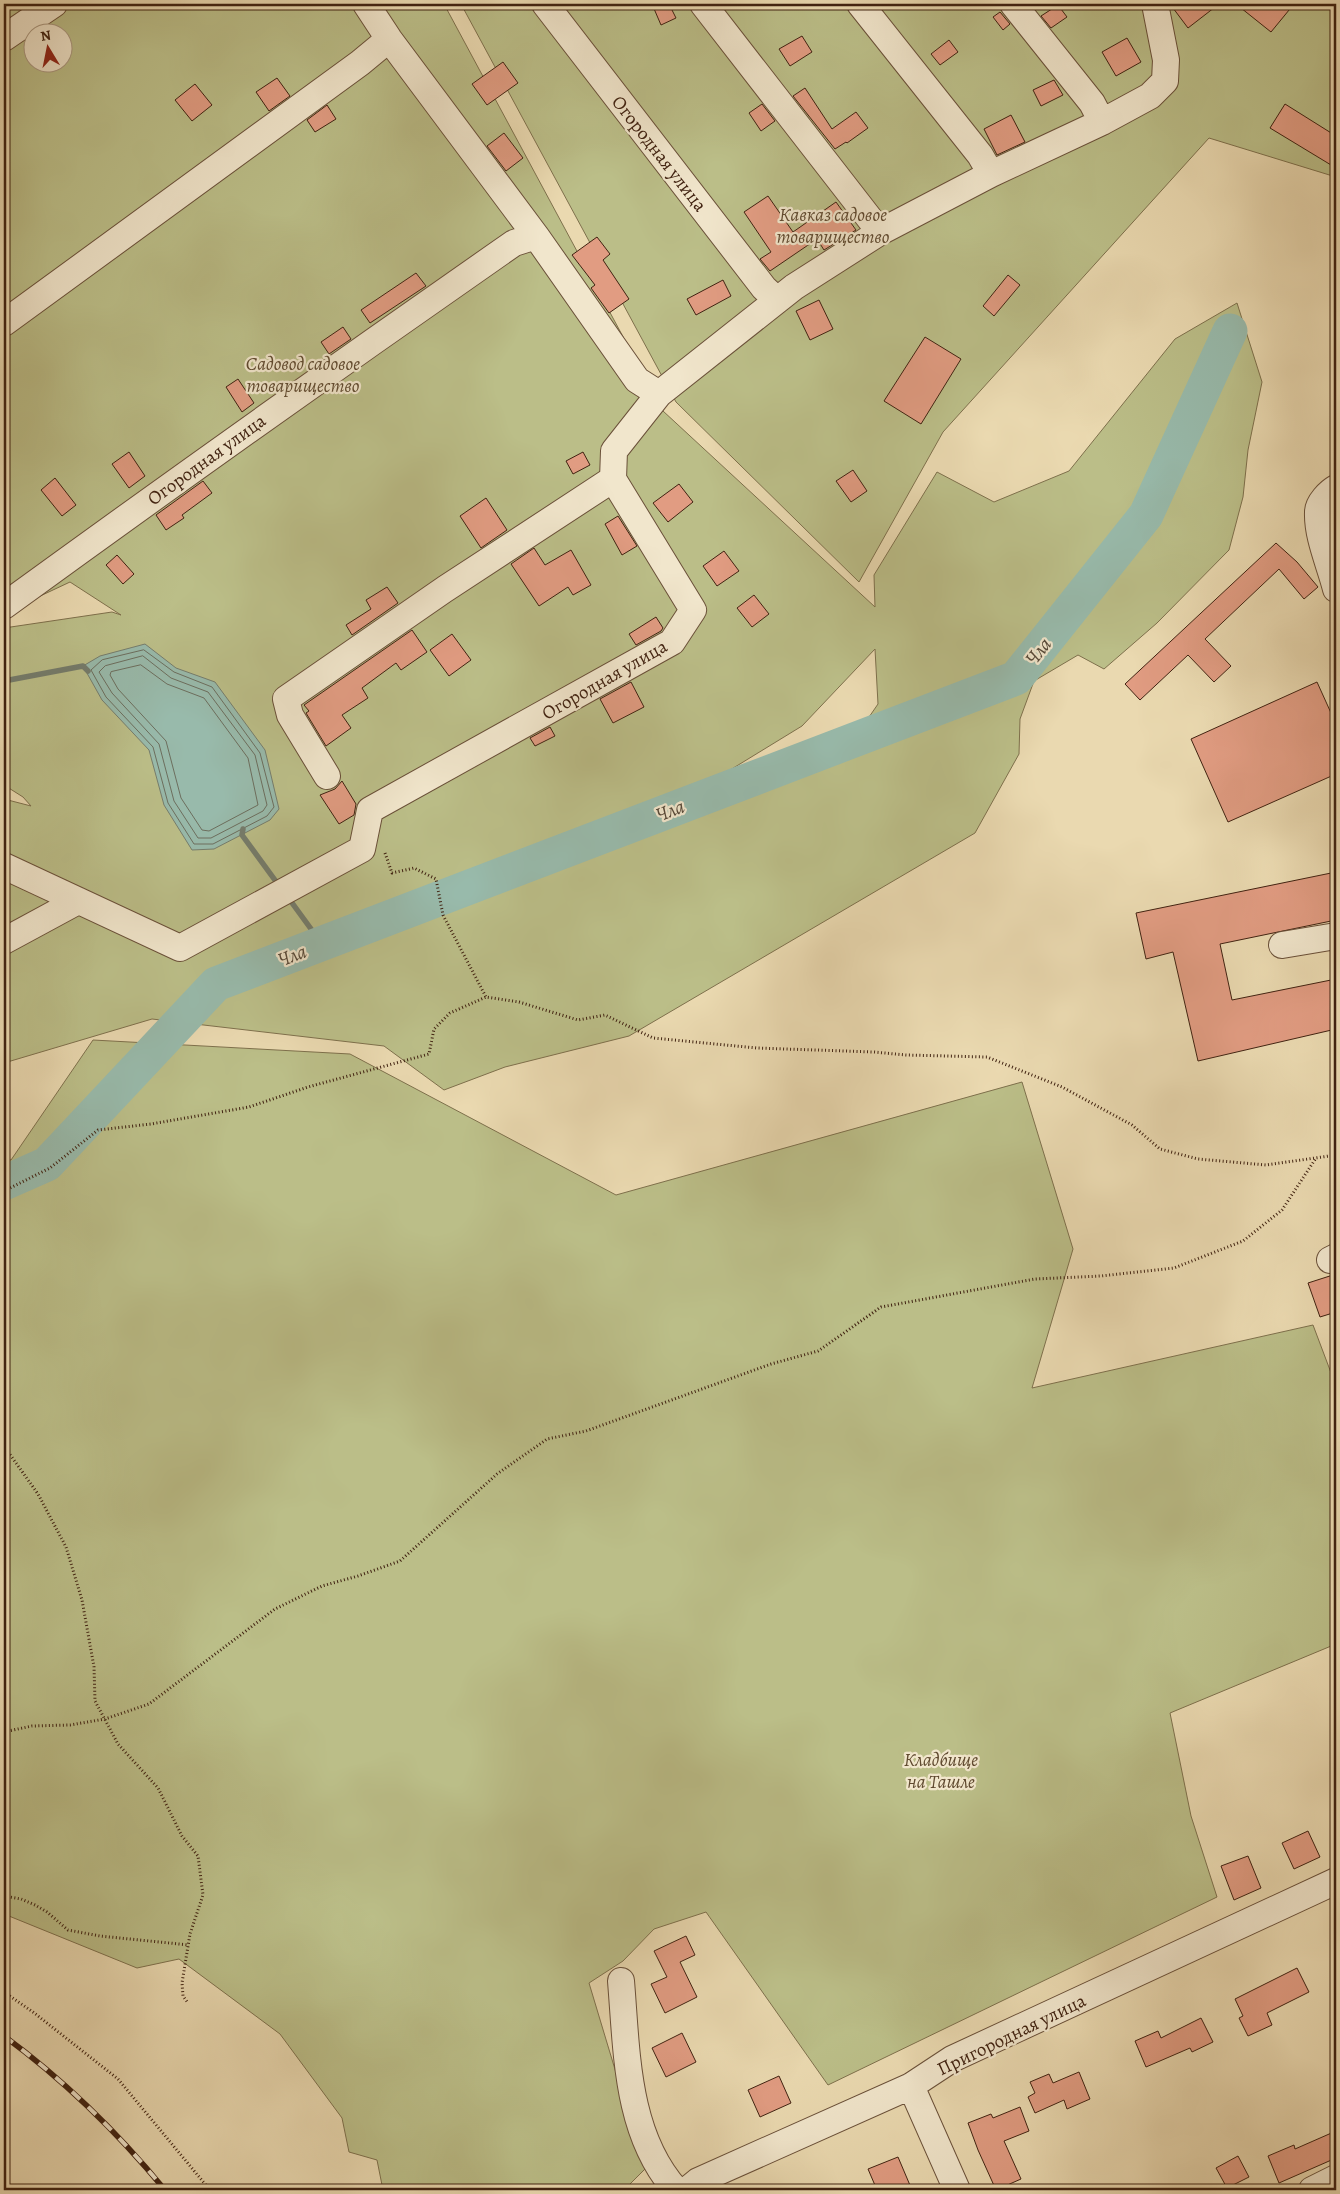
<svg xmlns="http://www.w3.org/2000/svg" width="1340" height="2194" font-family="Alegreya,serif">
<rect width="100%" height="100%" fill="#ead9b0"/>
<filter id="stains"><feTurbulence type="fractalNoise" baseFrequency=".004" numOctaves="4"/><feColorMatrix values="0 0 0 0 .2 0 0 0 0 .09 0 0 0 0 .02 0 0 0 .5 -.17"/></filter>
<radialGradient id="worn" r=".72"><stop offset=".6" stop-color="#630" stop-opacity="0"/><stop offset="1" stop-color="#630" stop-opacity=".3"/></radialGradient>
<path fill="#bbbe88" stroke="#7e704c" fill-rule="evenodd" d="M4,4h440l219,407 212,196 -1,-32 63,-103 57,30 75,-31 106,-132 62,-36 25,79 -14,68 -5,47 -14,53 -72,73 -53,46 -26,-14 -44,26 -14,38 -1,35 -44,79 -346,203 -124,31 -61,23 -60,-44 -232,-27 -148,44v-264l27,7 -8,-9 -19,-12v-157l108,-16 9,3 -51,-33 -66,31zM32,32h30v30h-30zM875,649l3,55 -22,32 -24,-5 -115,47 85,-52z
M461,4h875v173l-127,-39 -266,294 -84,150 -183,-180z
M93,1040l257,14 266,141 406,-113 51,167 -41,139 281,-63 23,61v258l-166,69 21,103 26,81 -389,188 -122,-173 -52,17 -31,32 -34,22 56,186 -16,16 1,5h-247l-6,-30 -28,-8 -7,-34 -62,-84 -101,-75 -42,9 -133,-54v-755l7,1z"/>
<path fill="#98baab" stroke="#757d6d" d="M145,644l31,24 39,14 50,68 14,59 -9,11 -56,29 -22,1 -28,-45 -15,-55 -47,-50 -19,-34 17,-10z"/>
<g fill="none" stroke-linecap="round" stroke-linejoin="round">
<path stroke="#6c6e5e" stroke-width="1" d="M144,650l30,22 38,15 48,66 14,54 -7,9 -54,28h-19l-26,-41 -15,-56 -47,-50 -15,-27 11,-10z
M143,656l28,22 37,14 47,63 12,50 -4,6 -52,27h-13l-24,-37 -15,-57 -47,-51 -13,-21 6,-6z
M141,665l26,19 37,14 44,60 10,47 -49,26 -7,-1 -21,-32 -15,-57 -48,-52 -8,-14 1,-3z"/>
<path stroke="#757d6d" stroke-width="5.5" d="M4,681l79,-15 5,5
M243,829l-1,6 38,52
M287,896l35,48"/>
<path stroke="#98baab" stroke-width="35" d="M4,1183l43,-19 169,-180 800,-306 130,-163 84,-184"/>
</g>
<path fill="#e19c82" stroke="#402211" d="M652,4h17l7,14 -15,7z
M1170,4h49l-31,24z
M1236,4h58l-23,28z
M1058,5l9,12 -16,11 -10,-12z
M1000,12l10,12 -7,6 -10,-13z
M802,36l10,16 -22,14 -11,-17z
M1127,38l14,24 -25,14 -14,-24z
M949,40l9,12 -18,13 -9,-11z
M503,62l15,21 -31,22 -15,-21z
M277,78l13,18 -21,15 -13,-19z
M1054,80l9,15 -22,11 -8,-16z
M195,84l17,21 -20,16 -17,-21z
M805,88l27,41 24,-17 12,16 -21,15 -1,-1 -11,7 -42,-53z
M762,104l13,17 -14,10 -12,-18z
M1285,104l51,32v32l-66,-40z
M327,105l9,14 -21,13 -8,-12z
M1011,115l14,27 -28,13 -13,-26z
M504,133l19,25 -17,13 -19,-25z
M768,196l25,36 43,-30 20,28 -32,20 -7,-11 -47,32 -10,-12 11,-7 -27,-40z
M597,237l13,17 -7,6 26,39 -20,14 -18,-25 4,-3 -23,-30z
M416,273l10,13 -56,37 -9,-13z
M1008,275l12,10 -26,31 -11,-10z
M723,280l8,16 -35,19 -9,-16z
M819,300l14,29 -23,11 -14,-29z
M343,327l8,12 -22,15 -8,-12z
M925,337l36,22 -40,65 -37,-23z
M238,379l16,24 -12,9 -16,-25z
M129,452l16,24 -16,12 -17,-24z
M583,452l7,13 -17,9 -7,-13z
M853,470l14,21 -16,11 -15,-21z
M55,478l21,27 -14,11 -21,-26z
M203,481l9,12 -30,22 2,3 -18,12 -10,-15z
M679,484l14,18 -25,20 -15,-19z
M486,498l21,32 -26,18 -21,-32z
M618,516l19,30 -15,9 -17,-31z
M1276,543l21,19 21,25 -14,12 -25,-30 -74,70 26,27 -17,16 -26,-27 -48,45 -15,-16z
M534,548l11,17 26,-15 20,35 -18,10 -5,-8 -29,19 -28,-42z
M724,551l15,20 -22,15 -14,-20z
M117,555l17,19 -11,10 -17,-19z
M387,587l11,16 -46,32 -6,-10 25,-16 -5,-9z
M754,595l15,19 -17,13 -15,-19z
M656,617l7,11 -2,3 -25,14 -7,-11z
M412,630l15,22 -26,18 -5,-7 -34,25 6,10 -26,17 9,13 -25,18 -20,-33 3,-2 -5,-6z
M452,634l19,26 -22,16 -19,-26z
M631,682l13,25 -31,16 -13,-24z
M1317,682l19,42v50l-108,48 -37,-83z
M550,727l5,9 -20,10 -5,-8z
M342,781l14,23 -2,11 -15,9 -19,-29 15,-6z
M1336,872v48l-116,24 12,56 104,-21v50l-138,32 -25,-109 -27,7 -10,-46z
M1336,1274v38l-16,5 -12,-34z
M1308,1831l12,26 -26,12 -12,-26z
M1248,1856l13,32 -27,12 -13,-34z
M686,1936l9,19 -15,7 17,35 -32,16 -14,-29 16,-7 -13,-26z
M1297,1968l12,24 -42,21 5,12 -24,11 -9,-18 4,-2 -8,-17z
M1201,2018l12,24 -21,10 -2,-4 -44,19 -11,-26 23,-10 3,7z
M682,2033l14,29 -30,15 -14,-29z
M1079,2072l11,27 -23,10 -3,-9 -29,13 -7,-16 7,-4 -5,-11 19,-8 4,9z
M779,2076l12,27 -31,14 -12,-27z
M1020,2107l9,24 -25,10 17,38 -25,11 -18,-40 -10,-27 23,-9 2,4z
M1336,2131v27l-57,25 -11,-27 26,-11 1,4z
M1238,2156l11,21 -22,11 -11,-20z
M898,2157l14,33h-35l-9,-21z"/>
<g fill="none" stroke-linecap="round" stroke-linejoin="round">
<g stroke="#6a5039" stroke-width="28">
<path id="minor" d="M366,4l23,35 147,197 101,144 22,14
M545,4l219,284 13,12
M703,4l177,228
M860,4l120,151 11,19
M1013,4l79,99 10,19
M4,38l50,-34
M4,323l356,-260 29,-24
M1336,488c-7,4 -18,15 -18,24 -1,25 12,53 18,77
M4,606c169,-123 339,-244 510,-363l22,-7
M327,776l-37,-61 -4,-16 159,-110 168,-110
M4,866l176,82 182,-99 8,-39 302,-168 21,-32 -80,-131 1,-28 45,-57 135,-107 86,-55 111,-58 111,-52 48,-26 15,-15 1,-21 -11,-56
M4,941l74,-40
M1282,945l54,-9
M1330,1260l6,-3
M621,1981c6,72 5,153 55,209
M911,2086l46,104
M687,2190l11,-9 213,-95 41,-27 384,-178
M1312,2190l24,-12"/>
</g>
<path stroke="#402211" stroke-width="3" stroke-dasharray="1 2.5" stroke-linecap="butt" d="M385,853l7,20 22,-5 22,11 7,36 43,82
M4,1191l46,-23 48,-38 53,-6 98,-17 59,-20 121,-33 5,-25 16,-16 36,-16 33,5 59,18 27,-5 48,23 104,10 117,4 32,3 81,2 75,30 70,38 28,24 38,10 68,6 70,-10
M4,1446l34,48 28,53 16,53 12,67 1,34 23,43 40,44 24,48 16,20 5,39 -13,39 -8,49 1,13 5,7
M4,1732l28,-6 38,-1 35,-6 44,-15 126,-95 47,-23 36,-10 42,-15 97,-87 50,-35 39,-8 185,-67 47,-13 63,-44 154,-28 66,-3 73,-8 69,-27 39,-31 34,-52
M4,1896l17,3 14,6 12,7 21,18 32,6 89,9
M4,1992l29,20 85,67 92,111"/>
<use href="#minor" stroke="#f1e6cc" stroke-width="26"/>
<g stroke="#402211" stroke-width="5.5">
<path id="rail" d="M4,2036c60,44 114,97 161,154"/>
</g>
<use href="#rail" stroke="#f1e6cc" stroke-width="4" stroke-dasharray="11" stroke-linecap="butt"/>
</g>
<g text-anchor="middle" stroke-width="4.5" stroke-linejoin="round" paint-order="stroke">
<g font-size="19" fill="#402211" stroke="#f1e6cc">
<text transform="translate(660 153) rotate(52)" y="7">Огородная улица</text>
<text transform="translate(206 459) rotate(-36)" y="7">Огородная улица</text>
<text transform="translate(604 679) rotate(-30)" y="7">Огородная улица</text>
<text transform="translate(1011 2034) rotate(-26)" y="7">Пригородная улица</text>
</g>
<g font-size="19" font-style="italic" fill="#5f492f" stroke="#f1e6cc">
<text x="833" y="221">Кавказ садовое<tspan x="833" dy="22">товарищество</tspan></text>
<text x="303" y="370">Садовод садовое<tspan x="303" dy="22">товарищество</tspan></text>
<text x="941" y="1766">Кладбище<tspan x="941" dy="22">на Ташле</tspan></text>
</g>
<g font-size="20" font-style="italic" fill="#564838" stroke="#f1e6cc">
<text transform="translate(1038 651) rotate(-51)" y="7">Чла</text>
<text transform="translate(670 810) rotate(-21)" y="7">Чла</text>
<text transform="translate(292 955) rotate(-21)" y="7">Чла</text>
</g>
</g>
<rect width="1340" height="2194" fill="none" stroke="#ead9b0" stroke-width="20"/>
<rect x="5" y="5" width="1330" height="2184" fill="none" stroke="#402211" stroke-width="2.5"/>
<rect x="10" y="10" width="1320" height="2174" fill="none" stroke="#402211"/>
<g transform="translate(48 48) rotate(350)"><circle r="24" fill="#f1e6cc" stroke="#aa9881"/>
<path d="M0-4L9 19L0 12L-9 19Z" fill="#8f2418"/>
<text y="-8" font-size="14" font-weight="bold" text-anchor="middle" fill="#402211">N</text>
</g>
<rect width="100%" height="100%" filter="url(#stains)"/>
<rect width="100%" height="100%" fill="url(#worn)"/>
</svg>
